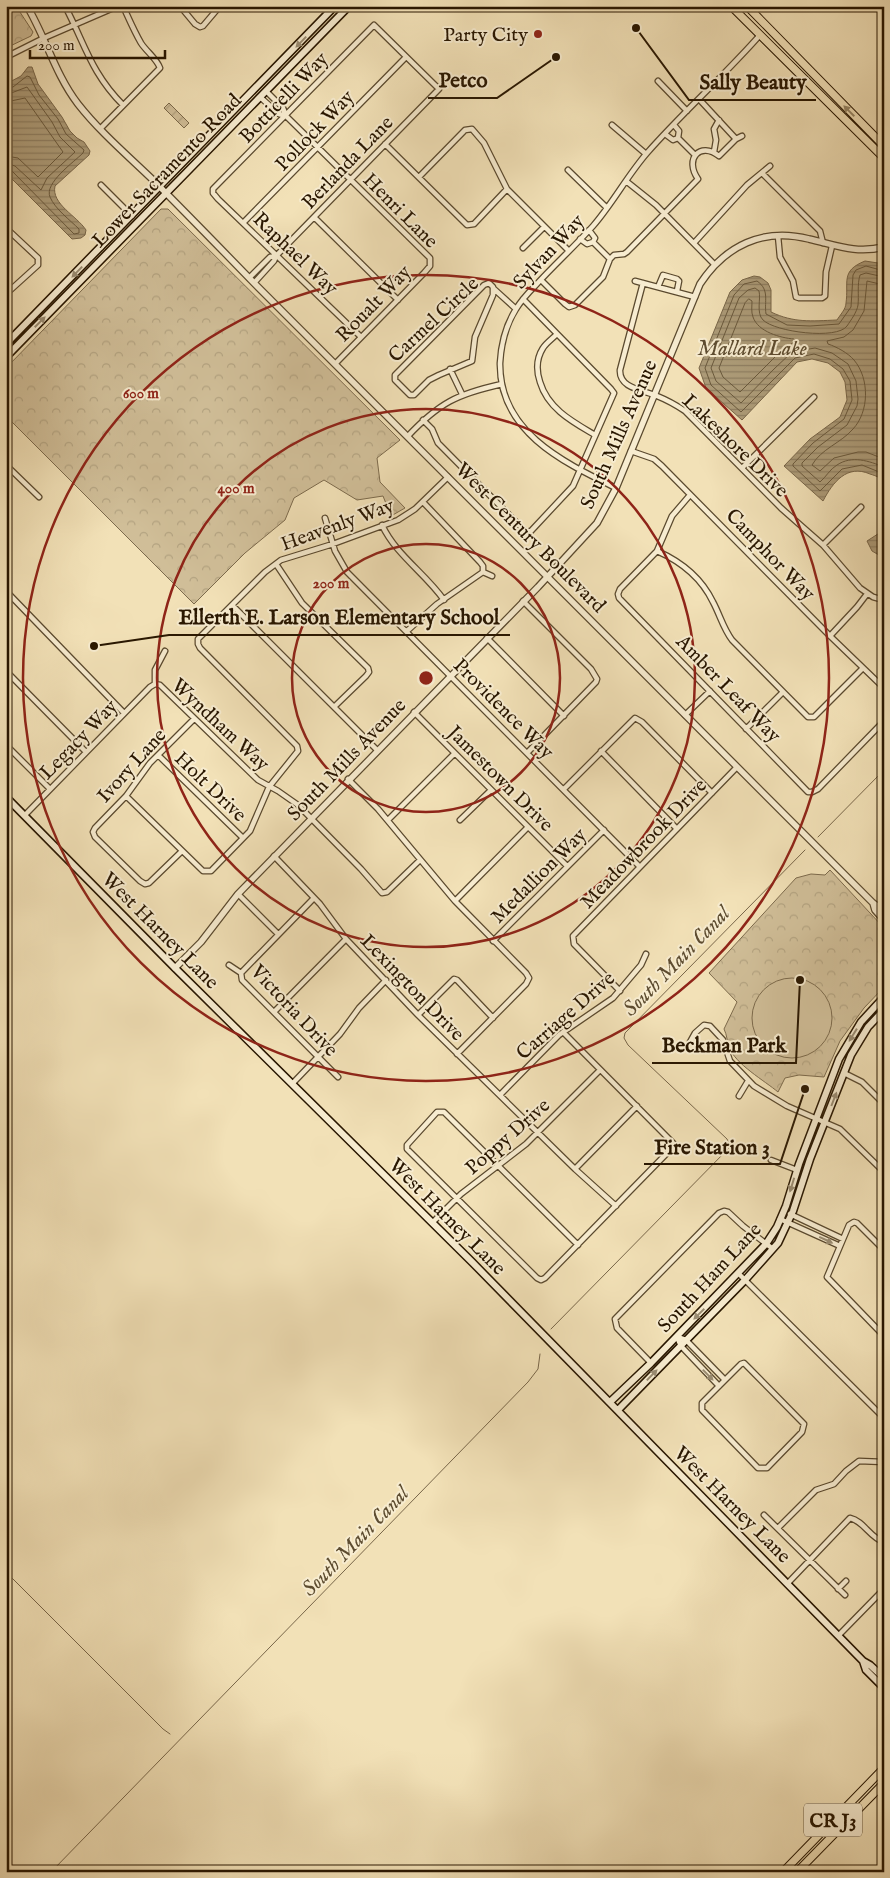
<svg xmlns="http://www.w3.org/2000/svg" width="890" height="1878" font-family="'IM FELL English',serif">
<defs>
<pattern id="park-crowns" width="20" height="18" patternUnits="userSpaceOnUse" patternTransform="scale(1.25)"><rect width="20" height="18" fill="#d0be98"/><path d="M2 6a3 3 0 1 1 6 0M12 15a3 3 0 1 1 6 0" fill="none" stroke="#b3a381"/></pattern>
<pattern id="garden-furrows" width="10" height="10" patternUnits="userSpaceOnUse" patternTransform="scale(1.25)"><rect width="10" height="10" fill="#d0be98"/><path d="M-1 1l2-2M0 10L10 0M9 11l2-2" fill="none" stroke="#b3a381"/></pattern>
<pattern id="water-rules" width="6" height="5" patternUnits="userSpaceOnUse" patternTransform="scale(1.25)"><rect width="6" height="5" fill="#ad9c79"/><path d="M0 2.5h6" fill="none" stroke="#8d7e61"/></pattern>
</defs>
<rect width="100%" height="100%" fill="#f2e1b7"/>
<filter id="stains"><feTurbulence type="fractalNoise" baseFrequency=".004" numOctaves="4"/><feColorMatrix values="0 0 0 0 .2 0 0 0 0 .09 0 0 0 0 .02 0 0 0 .5 -.17"/></filter>
<radialGradient id="worn" r=".72"><stop offset=".6" stop-color="#630" stop-opacity="0"/><stop offset="1" stop-color="#630" stop-opacity=".3"/></radialGradient>
<path fill="url(#park-crowns)" stroke="#7c6a4c" d="M6,6h10l17,26 -2,4 -25,12z
M161,209h7l232,231 -23,18 3,24 25,26 -14,8 -8,-20 -26,4 -33,-20 -30,18 -9,22 -40,33 -51,51 -188,-188v-48z
M830,870l54,58v59l-20,21 -24,33 -16,36 -25,-2 -14,3 -7,14c-13,-11 -43,-28 -49,-45 -2,-6 -2,-12 -5,-18l13,-27 -28,-29 87,-95 15,-4 14,1z"/>
<path fill="url(#garden-furrows)" stroke="#7c6a4c" d="M169,103l20,20 -5,5 -20,-20z"/>
<path fill="#d0be98" stroke="#7c6a4c" d="M752 1018a40 40 0 1 1 80 0a40 40 0 1 1-80 0Z"/>
<path fill="url(#water-rules)" stroke="#786649" d="M28,67h4l6,17 24,33 8,14 7,7 7,4 6,9 -1,4 -34,31c-4,18 22,30 31,44l-1,5 -4,3 -9,1 -66,-66v-89l15,-8z
M865,261l13,2 6,5v214c-4,-5 -8,-6 -14,-8 -23,-10 -37,8 -47,27l-39,-35 26,-27 30,-22 7,-17 -2,-18 -5,-10 -12,-9 -16,-4 -15,3 -55,58 -36,-32 -7,-20 31,-76 12,-12 12,-4 6,1 8,6 3,7v22c23,11 40,9 66,8 3,-5 9,-11 9,-17 3,-21 -6,-32 19,-42z
M884,530v28l-12,-7 -5,-10z"/>
<g fill="none" stroke-linecap="round" stroke-linejoin="round">
<path stroke="#6a593c" stroke-width="1" d="M6,88l7,-1 14,-11 3,1 9,18 19,24 8,15 18,16 -1,3c-9,9 -39,30 -33,44 5,12 20,23 29,32v4l-5,1 -62,-63 -6,-2
M6,95l21,-8 25,35 8,15 15,15 -28,26 -6,12 -26,-24 -9,-3
M6,102l19,-4 38,54 -25,25 -20,-19 -12,-2
M884,271l-18,-5 -10,4 -3,5 -2,32 -12,17 -29,2 -23,-1 -21,-11c-2,-13 4,-24 -9,-33l-13,3 -10,11 -29,73 6,17 30,27 54,-54 19,-4 16,5 13,10 7,12 2,19 -8,19 -31,24 -20,21v2l27,25 22,-22 20,-4 22,9
M884,277l-18,-4 -6,2c-3,10 -1,20 -2,30 -1,7 -7,15 -11,21 -10,14 -72,6 -84,-6 -7,-7 -2,-21 -4,-29l-4,-3 -7,2 -9,8 -28,70 5,13 25,22 33,-34 18,-17 23,-4 17,5 16,11 8,17 2,18 -1,7 -10,19 -29,22 -16,16v3l18,16c6,-5 10,-13 17,-17 15,-10 32,-4 47,2
M884,285l-17,-4 -3,30 -11,19 -9,7 -17,4 1,3c9,3 20,9 26,16 16,19 15,52 -1,69 -12,14 -32,20 -41,36l8,6 14,-13 24,-6h8l18,7
M749,299l3,2c0,5 -1,11 1,16 5,15 28,21 41,22l2,2 -13,8 -43,43 -17,-15 -4,-9 26,-65z"/>
<path stroke="#786649" stroke-width="1" d="M818,837l66,-67
M551,1329l177,-180 1,-6 -2,-4 -99,-94 -4,-7 1,-5 180,-183
M6,1572l157,157 7,5
M51,1872l477,-490 10,-13 2,-15"/>
<g stroke="#5a492e" stroke-width="7">
<path id="minor" d="M65,6c20,38 26,67 58,99
M180,6l15,18 5,3 3,-1 17,-20
M6,57l38,-19 74,-32
M658,81l29,30
M266,91l17,17 3,8 144,142v8l-6,7 -89,91
M260,97l19,17 7,2
M699,99l37,40
M612,125l34,29
M674,125l5,6 -1,7 17,17
M100,129l60,-61c-3,-9 -14,-17 -19,-25 -7,-12 -12,-24 -18,-37
M665,134l8,6 5,-2
M385,144l82,81 7,-1 33,-35
M714,152l2,-12 -2,-11 5,-9
M568,170l39,38
M762,173l58,58 3,12
M419,177l46,-47 7,-1 12,14 23,46 62,62
M626,181l30,24 58,59
M101,185l31,31
M314,217l84,83
M243,223l163,-166
M6,228l32,30v7l-32,29
M778,236l2,21 13,24 3,16 3,1h23l3,-2 1,-24 6,-26
M580,239l7,5 6,-2 2,-4 -6,-8
M593,242l17,17
M694,243l53,-58 23,-19
M523,248l21,-21
M249,278l21,-21 6,-1 163,-167 -65,-64 -161,164v4l5,6 143,138
M541,280l24,24 4,3 6,-2 28,-28 7,-18 4,-4 10,-1 3,-2 71,-73c-14,-20 2,-38 21,-23l17,-17 6,-3
M635,281l60,16
M254,283l20,-22 2,-5
M489,283l4,4v8l-18,42 -3,24 -33,14 -10,5 -15,15h-4l-15,-15v-5l89,-90z
M643,283l-23,87c-1,19 24,20 37,26 10,4 19,9 28,15l96,97 42,37 37,43 13,9 11,3
M658,287l5,-12 14,4 2,2 -2,10
M494,289l22,20
M557,334c-5,5 -11,9 -14,14 -7,11 -7,22 -3,34 8,27 33,40 55,53
M450,369l12,25
M423,420l9,9 6,14 88,89 5,-1 42,-45 41,-93 -3,-4 -88,-90
M408,436c31,-33 49,-42 94,-52
M631,451l23,8 8,7 168,170 54,52
M6,465l33,32
M742,468l72,-71
M616,488c-53,-26 -117,-56 -116,-125 1,-18 6,-38 16,-54 5,-8 12,-16 19,-23 19,-21 39,-39 58,-60 20,-23 34,-50 54,-73 36,-41 77,-77 113,-118
M690,495l-18,21 -15,35 -37,38 -2,5 1,4 189,194h4l6,-3 66,-68
M423,502l57,60 3,4v6
M325,518l10,33 12,21 293,295
M382,525c14,30 43,48 62,75
M823,545l38,-38
M657,551c25,11 44,26 56,51 7,13 10,26 19,38l76,77h6l49,-49
M276,564l26,39 66,65 1,4 -3,4 -32,31
M483,572l9,4
M6,591l118,122
M523,601l68,68 6,10 -1,3 -68,70
M232,605l145,145
M407,631l30,-27 46,-32
M830,636l27,-29 10,-13
M487,638l77,78
M6,671l80,81
M155,684l5,1 98,95 20,11 20,14 63,64 21,24 5,-1 33,-32
M155,684v-14l10,-19
M414,712l153,154
M685,715l25,-24
M746,729l37,-37
M6,745l44,44
M601,751l76,78
M158,755l85,83
M348,779l30,30 77,92 71,72 3,5 -3,6 -69,70
M564,789l71,-71 7,4 70,71
M126,796l77,75h8l39,-40 19,-44 29,-36 -1,-5 -97,-98 -2,-4v-5l67,-67 16,-12 52,-16 65,-24 17,-11 33,-32
M25,815l125,-128 5,-3
M388,820l66,-66
M460,820l31,-30
M182,851l-33,32 -4,1 -5,-3 -45,-44 -2,-5 2,-4 31,-32 24,-33 44,-44
M274,856l46,48 26,35 72,76 157,154 41,37
M238,894l40,40
M455,901l73,-74
M493,941l111,-111
M229,965l12,8 1,7 96,97
M241,973l73,-75
M620,991l-46,-47 -1,-8 164,-169
M274,1012l72,-73
M418,1015l36,-36 3,1 36,38
M563,1032l111,112 -2,4 -127,130 -4,2 -4,-2 -130,-129v-4l30,-33h7l134,133
M690,1042l5,-9 9,-8 6,1 13,14 7,21 24,25 33,20 53,23 44,43
M844,1073l18,9 22,22
M292,1084l48,-50 19,-26 27,-28
M500,1095l59,-60 54,-37 28,-33 5,-11
M739,1096l9,-15
M771,1160l26,10
M575,1169l62,-63
M790,1214l53,25
M780,1219l60,27
M432,1223l29,-29 65,-50 74,-74
M884,1250l-27,-27 -3,-1 -5,3 -22,52 57,59
M739,1274l145,144
M677,1337l4,9 38,40
M677,1337l9,3 39,40
M651,1363l-34,-35 -2,-9 104,-106 5,-2 4,1 15,14 30,23
M744,1363l60,61 -2,8 -35,36h-9l-56,-58v-7l39,-39z
M764,1515l81,80
M778,1528l38,-38 18,-6 12,-13 13,-10 25,1
M788,1583l62,-65c14,3 20,20 34,24
M838,1589l8,-8
M839,1635l45,-46"/>
</g>
<g stroke="#5a492e" stroke-width="8">
<path id="tertiary" d="M27,6c19,32 28,68 51,98 22,28 49,51 75,76 34,34 68,69 101,103l619,620 11,8
M873,903l2,7 9,10
M175,968l26,-26 37,-48 300,-307 59,-64 19,-35 84,-204c25,-38 63,-57 109,-45 27,6 46,15 75,8"/>
</g>
<g stroke="#281600" stroke-width="9">
<path id="secondary" d="M6,344l329,-338
M6,357l343,-351
M6,797l169,171 297,294 391,399 7,4 14,13
M610,1402l41,-39 115,-119 11,-17 9,-21 13,-42 40,-105 22,-37 23,-25
M618,1410l127,-130 33,-37 15,-32 17,-52 41,-104 17,-28 16,-17
M863,1661l3,9 18,18"/>
</g>
<g stroke="#281600" stroke-width="9">
<path id="primary" d="M731,6l153,152
M747,6l137,140
M783,1872l101,-104
M797,1872l87,-89"/>
</g>
<use href="#minor" stroke="#f7ecd0" stroke-width="4.5"/>
<use href="#tertiary" stroke="#f7ecd0" stroke-width="5.5"/>
<use href="#secondary" stroke="#f7ecd0" stroke-width="6"/>
<use href="#primary" stroke="#f2e1b7" stroke-width="7"/>
</g>
<defs><path id="oneway-solid" d="M-6-.8H1V-3.2L6.5 0L1 3.2V.8H-6Z" transform="scale(1.25)"/></defs>
<g fill="#9a8c72">
<use href="#oneway-solid" transform="translate(301 42) rotate(134)"/>
<use href="#oneway-solid" transform="translate(77 272) rotate(134)"/>
<use href="#oneway-solid" transform="translate(40 322) rotate(-45)"/>
<use href="#oneway-solid" transform="translate(853 1035) rotate(122)"/>
<use href="#oneway-solid" transform="translate(834 1099) rotate(-69)"/>
<use href="#oneway-solid" transform="translate(792 1185) rotate(107)"/>
<use href="#oneway-solid" transform="translate(826 1240) rotate(25)"/>
<use href="#oneway-solid" transform="translate(699 1314) rotate(135)"/>
<use href="#oneway-solid" transform="translate(652 1375) rotate(-46)"/>
<use href="#oneway-solid" transform="translate(708 1375) rotate(46)"/>
</g>
<use fill="#978665" href="#oneway-solid" transform="translate(849 111) rotate(-135)"/>
<g fill="none" stroke="#8f2418" stroke-width="2.5">
<circle cx="426" cy="678" r="134"/>
<circle cx="426" cy="678" r="269"/>
<circle cx="426" cy="678" r="403"/>
</g>
<circle fill="#8f2418" stroke="#f7ecd0" stroke-width="2" cx="538" cy="34" r="5"/>
<g text-anchor="middle" stroke-width="4" stroke-linejoin="round" paint-order="stroke">
<rect fill="#f7ecd0" stroke="#66563e" stroke-width="1" x="804" y="1803.5" width="58" height="33" rx="4"/>
<g font-size="19" font-weight="bold" fill="#281600">
<text x="833" y="1827">CR J3</text>
</g>
<g font-size="20" fill="#281600" stroke="#f7ecd0" text-anchor="end">
<text x="528" y="41">Party City</text>
</g>
<g font-size="20" fill="#281600" stroke="#f7ecd0">
<text transform="translate(283 97) rotate(-46)" y="7">Botticelli Way</text>
<text transform="translate(314 130) rotate(-46)" y="7">Pollock Way</text>
<text transform="translate(347 162) rotate(-46)" y="7">Berlanda Lane</text>
<text transform="translate(166 170) rotate(-46)" y="7">Lower Sacramento Road</text>
<text transform="translate(401 210) rotate(45)" y="7">Henri Lane</text>
<text transform="translate(548 251) rotate(-47)" y="7">Sylvan Way</text>
<text transform="translate(296 253) rotate(44)" y="7">Raphael Way</text>
<text transform="translate(373 303) rotate(-46)" y="7">Roualt Way</text>
<text transform="translate(433 319) rotate(-43)" y="7">Carmel Circle</text>
<text transform="translate(618 434) rotate(-66)" y="7">South Mills Avenue</text>
<text transform="translate(736 445) rotate(44)" y="7">Lakeshore Drive</text>
<text transform="translate(337 524) rotate(-20)" y="7">Heavenly Way</text>
<text transform="translate(531 537) rotate(45)" y="7">West Century Boulevard</text>
<text transform="translate(771 554) rotate(46)" y="7">Camphor Way</text>
<text transform="translate(729 688) rotate(46)" y="7">Amber Leaf Way</text>
<text transform="translate(504 708) rotate(45)" y="7">Providence Way</text>
<text transform="translate(221 724) rotate(43)" y="7">Wyndham Way</text>
<text transform="translate(78 739) rotate(-46)" y="7">Legacy Way</text>
<text transform="translate(346 759) rotate(-46)" y="7">South Mills Avenue</text>
<text transform="translate(131 765) rotate(-48)" y="7">Ivory Lane</text>
<text transform="translate(501 778) rotate(45)" y="7">Jamestown Drive</text>
<text transform="translate(211 786) rotate(44)" y="7">Holt Drive</text>
<text transform="translate(643 843) rotate(-46)" y="7">Meadowbrook Drive</text>
<text transform="translate(538 875) rotate(-45)" y="7">Medallion Way</text>
<text transform="translate(161 930) rotate(45)" y="7">West Harney Lane</text>
<text transform="translate(413 987) rotate(46)" y="7">Lexington Drive</text>
<text transform="translate(295 1010) rotate(47)" y="7">Victoria Drive</text>
<text transform="translate(565 1015) rotate(-41)" y="7">Carriage Drive</text>
<text transform="translate(507 1136) rotate(-41)" y="7">Poppy Drive</text>
<text transform="translate(448 1216) rotate(45)" y="7">West Harney Lane</text>
<text transform="translate(709 1277) rotate(-47)" y="7">South Ham Lane</text>
<text transform="translate(733 1504) rotate(45)" y="7">West Harney Lane</text>
</g>
<g font-size="21" font-style="italic" fill="#5d4c30" stroke="#f7ecd0">
<text x="752" y="355">Mallard Lake</text>
<text transform="translate(676 961) rotate(-46)" y="7">South Main Canal</text>
<text transform="translate(355 1541) rotate(-46)" y="7">South Main Canal</text>
</g>
</g>
<circle cx="426" cy="678" r="8" fill="#8f2418" stroke="#f7ecd0" stroke-width="2.5"/>
<g font-size="15" text-anchor="middle" font-weight="bold" fill="#8f2418" stroke="#f7ecd0" stroke-width="4" stroke-linejoin="round" paint-order="stroke">
<text x="141" y="398">600 m</text>
<text x="236" y="493">400 m</text>
<text x="331" y="588">200 m</text>
</g>
<path fill="none" stroke="#281600" stroke-width="2" d="M556 57L497 98H428M636 28L689 100H816M94 646L169 635H510M800 980L796 1063H652M805 1089L780 1164H644"/>
<g fill="#281600" stroke="#f7ecd0" stroke-width="2">
<circle cx="556" cy="57" r="5"/>
<circle cx="636" cy="28" r="5"/>
<circle cx="94" cy="646" r="5"/>
<circle cx="800" cy="980" r="5"/>
<circle cx="805" cy="1089" r="5"/>
</g>
<g font-size="21" text-anchor="middle" font-weight="bold" fill="#281600" stroke="#f7ecd0" stroke-width="4" stroke-linejoin="round" paint-order="stroke">
<text x="463" y="87">Petco</text>
<text x="753" y="89">Sally Beauty</text>
<text x="339" y="624">Ellerth E. Larson Elementary School</text>
<text x="724" y="1052">Beckman Park</text>
<text x="712" y="1154">Fire Station 3</text>
</g>
<rect width="890" height="1878" fill="none" stroke="#f2e1b7" stroke-width="25"/>
<rect x="8" y="8" width="875" height="1863" fill="none" stroke="#281600" stroke-width="2.5"/>
<rect x="12" y="12" width="865" height="1853" fill="none" stroke="#281600"/>
<path d="M30 50v8h135v-8" fill="none" stroke="#281600" stroke-width="2.5"/>
<text x="38" y="50" font-size="15" fill="#281600" stroke="#f7ecd0" stroke-width="4" paint-order="stroke">200 m</text>
<rect width="100%" height="100%" filter="url(#stains)"/>
<rect width="100%" height="100%" fill="url(#worn)"/>
</svg>
